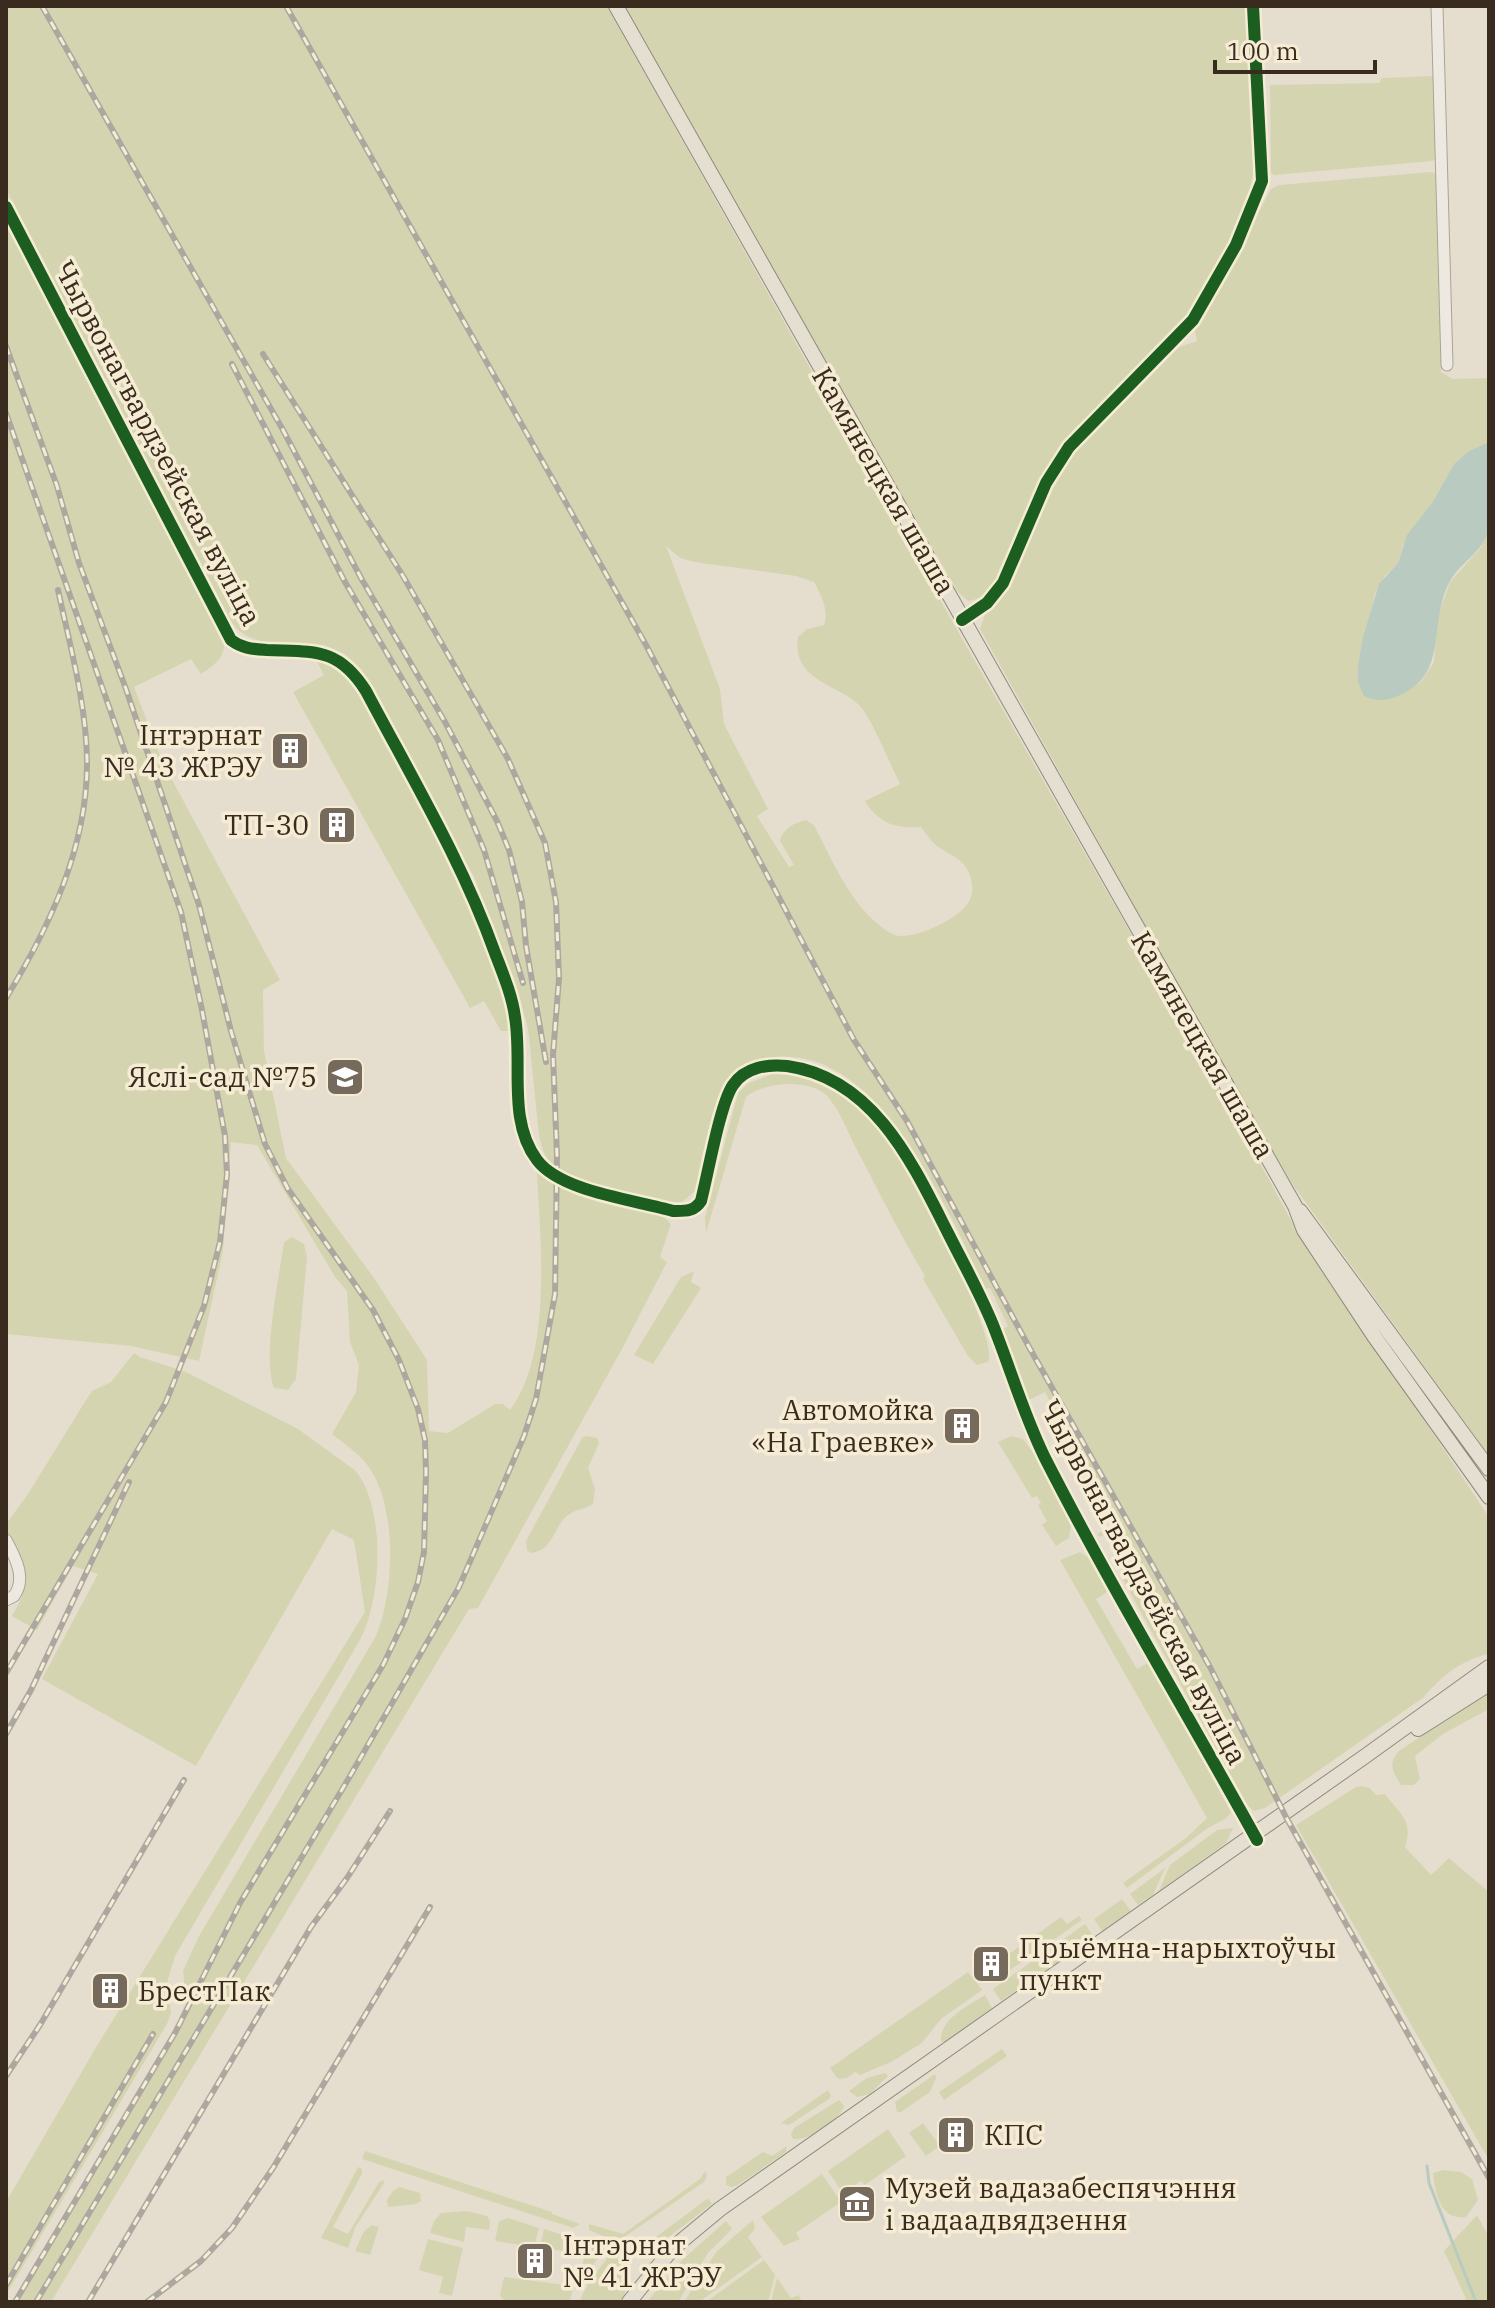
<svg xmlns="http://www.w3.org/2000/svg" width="1495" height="2308" font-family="'IBM Plex Serif',serif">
<rect width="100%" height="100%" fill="#e5dece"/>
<path fill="#d4d5b0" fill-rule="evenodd" d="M6,6h601l329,587 273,477 83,152 197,295v137c-26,5 -48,22 -65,43l-159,111 -11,3 -6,-5 -125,-226 14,-8 -22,-42 -15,7 -3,-3 18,-10 -70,-132 -18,9 -24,-72 5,-3 -18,-38 -4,1c-38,-76 -104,-242 -211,-232 -18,2 -37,7 -48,23 -18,25 -21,80 -32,111l-13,11h-14c-28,-8 -96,-19 -116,-38 -8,-8 -10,-17 -13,-28l-11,-108 -14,-47 -40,-104 -113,-208 -16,-15 -21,-9c-31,-2 -72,5 -92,-22l-226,-434zM666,546l14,12 14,4 102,14 18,6c7,13 15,28 10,43l-17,4 -9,8c-7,48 48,47 66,74 14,22 24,49 36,73l-35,17c13,22 31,28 56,26 5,7 10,14 16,19 12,9 26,12 32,27 4,10 5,21 -1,30 -9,16 -59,40 -76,31 -39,-23 -58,-70 -78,-109l-8,-5c-12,3 -23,8 -26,21l14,24 -5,2 -32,-51 11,-7 -44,-85 -4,-35z
M625,6h622l7,157c-2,29 -12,54 -25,80 -12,24 -22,49 -39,69 -39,47 -88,85 -126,132 -12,14 -21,31 -29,47 -13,26 -34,109 -67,110l-10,-9 -147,-254z
M1434,76l2,81 -3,4 -159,14 -3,-2 -1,-88 109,-2 3,-5z
M1431,172l4,1 4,5 2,194 12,7 36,-1v64l-20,9 -15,13 -22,39 -29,42 -5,18 -13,13 -10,18 -17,72 51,24 12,-8 13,-20 3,-43 13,-37 31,-35 8,-17v926l-196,-271 -92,-159 -221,-397 5,-15 28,-35 38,-88 23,-37 105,-107 18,-6 -2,-10 76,-142 8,-4z
M6,221l218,423c0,16 -12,22 -23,30l-10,-15 -57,28 29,76 117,217 -17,10 1,61 22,107 88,120 53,82 2,71 19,2 47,-29h8l7,6c43,-57 30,-171 27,-239 29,26 88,35 126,45l8,8 -11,33 7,5 -45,87 -144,259 -9,1 -418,693h-36l160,-269 11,-29 -3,-33 15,-33 178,-302c18,-43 21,-122 -4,-164 -9,-16 -26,-27 -40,-38l24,-42 3,-27 -9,-23 -3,-51 -12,-14 -78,-132 -26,-3 -8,109 -24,110 -68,-15 -125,-12z
M315,658l21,8 16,15c20,30 36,64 53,96 44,81 88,163 105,254h-9l-17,-30 -14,7 -177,-316 31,-17z
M772,1074c31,0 60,13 84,33 13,11 26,26 36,41 20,27 108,189 96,214l-11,3 -9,-9 -45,-77 2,-3c-25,-41 -46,-84 -68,-126 -9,-17 -17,-40 -30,-54 -18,-18 -64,-14 -81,1l-40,136 -1,-15 33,-125 11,-10z
M292,1237l12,7 3,13 -11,122 -8,11 -14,-2c-12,-31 5,-110 10,-146z
M694,1271l-3,11 10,6 -48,76 -19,-9 47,-78z
M134,1353l6,4 46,15 112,57 58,42c30,39 26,127 4,169l-185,316 -8,27 4,29 -3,10 -162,273v-93l89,-153 270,-437 -11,-72 -22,-11 -136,237 -154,-87 56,-105 -25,-8 -36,64 -25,-14c21,-35 15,-46 -1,-81l-5,-2v-9l22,-30 58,-94 6,-9 19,-9z
M586,1436l11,2 2,5 -11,25 7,21 -2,15c-7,5 -17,5 -25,11 -15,12 -14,35 -37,38l-4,-3 -1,-9 56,-103z
M1011,1436l12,3 19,26 29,61 -2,12 -13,8 -14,-21 5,-4 -9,-16 3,-2 -4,-7 -5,2 -34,-56z
M1080,1552l10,6 19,33 -13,8 41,70 12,-7 82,150 -4,6 -19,10 -81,60 -4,-5 63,-45 21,-20 -147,-258z
M1489,1690v19l-46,25 -28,22 5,23 -6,6h-13c-9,-14 -13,-21 -2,-34z
M1362,1786l8,2 6,7 9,-1c15,20 29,27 20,53l26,28 18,-17 40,34v268l-193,-335 60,-38z
M1233,1828l-7,15 -67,48 11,-26 47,-35z
M1165,1868l-12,27 -15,10 -8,-11z
M1122,1899l9,12 -29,20 -8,-12z
M1079,1916l3,4 -92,64 -5,-9 13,-9 4,-7 59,-42 6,7z
M1085,1924l9,13 -93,64 -8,-12z
M968,1972l14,18 -41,29 -19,24 -31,19 -31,13 -5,-3 -8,6 -9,1 -8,-11z
M985,1995l7,13 -46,34h-5c-2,-23 27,-36 44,-47z
M1002,2049l5,7 -63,44 -5,-8z
M885,2073l3,3 -18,18 -13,3 -8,-6 18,-13z
M935,2074l1,4 -6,14 -29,20h-4l-2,-10z
M828,2090l3,5 -2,4 -40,26 -8,-2z
M839,2100l5,6c-4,14 -36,36 -51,33l-2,-5 3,-6z
M923,2123l17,23 -14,10 -17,-23z
M888,2129l18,27 -41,29 -4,-4 -18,12 -15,-22z
M787,2146l-1,6 -48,33 -7,2 -5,-2v-8l37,-25 9,4z
M365,2151l187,61v2l28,10 -7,4 -211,-69z
M358,2167l4,2v5l-29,53 15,7 31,-52 4,-2 1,3 -29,45 -7,20 -27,-10z
M1443,2170l18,2 11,7 6,21 -12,17c-25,4 -31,-23 -33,-44z
M705,2171l2,5 -3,6 -81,56 -11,2 -23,-10v-6l34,10 77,-55z
M822,2174l19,28 -45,31 4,6 -16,7 -23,-29z
M399,2187l21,6 1,8 -5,3 -28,3 -1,-7 6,-9z
M708,2198l4,6 -59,45 -7,1 1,-6z
M467,2211l20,5 3,5 -1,9 -23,-3 -2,15 -34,-9 4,-12 7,-8z
M1477,2215l12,22v65h-27l4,-3 -22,-48z
M508,2218l31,10 -5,19 -39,-6 4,-20z
M753,2220l2,9 -7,8 14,20 -63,45h-15l33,-51z
M726,2221l6,8 -24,24 -30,49h-31l35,-42z
M372,2225l7,2 -9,28 -15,-4 9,-20z
M544,2229l29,9 4,6 -2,9 -35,-6z
M428,2239l35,9 -11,48 -13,-3 4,-16 -24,-7z
M590,2245l11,4 1,4 -20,27 2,-30z
M608,2257c28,0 23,29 12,45h-41l10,-20z
M764,2260l11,15 -7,27h-62z
M504,2277l69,9 -3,16h-65l-5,-7z
M777,2278l14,20 8,-3 3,7h-31z"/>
<path fill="#b9cac0" d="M1489,442c0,21 0,41 0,62 0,8 2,18 0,25 -6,24 -29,33 -40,54 -21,41 0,91 -49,112 -13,6 -24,7 -36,1l-6,-14v-16l5,-29 16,-53 19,-21 9,-28 25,-32 22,-39 15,-13z"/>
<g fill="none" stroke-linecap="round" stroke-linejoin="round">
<path stroke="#b9cac0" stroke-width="3" d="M1427,2166l2,17 47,119"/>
<g stroke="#aaa396" stroke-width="13">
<path id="minor" d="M1437,6l10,359
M6,207l225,433c12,9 22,9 36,10 47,2 71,-3 99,41 46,87 96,170 129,262 8,21 17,42 20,64 8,47 -8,103 22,143 24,32 99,40 136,51 12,0 21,1 28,-10 7,-27 19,-96 32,-116 12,-18 35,-21 54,-19 86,12 126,98 161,166 15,31 32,61 45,93 18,45 30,91 53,134 65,129 141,253 211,380
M962,620l25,-17 16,-20 43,-100 23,-36 124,-127 43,-75 26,-64 -9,-175
M6,1540c9,17 21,38 8,56l-8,4"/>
</g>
<g stroke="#90897e" stroke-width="16">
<path id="major" d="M616,6l679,1200 9,24 70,106 115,161
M1300,1211l189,258
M1418,1729l71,-45
M629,2302l44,-54 47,-39 644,-452 125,-90"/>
</g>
<use href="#minor" stroke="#ede9e0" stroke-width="11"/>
<use href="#major" stroke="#e4dfd1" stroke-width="14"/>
<g stroke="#aca8a0" stroke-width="6">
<path id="rail" d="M42,6l241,424 78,148 84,144 52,99 12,29 13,52 4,44 20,116
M286,6l360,639 208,395 53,81 122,226 181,320 77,152 202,359
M6,346l51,140 22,77 47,126 73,216 32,126 34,113 23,45 85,121 26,50 19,49 7,31 1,32 -2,80 -6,30 -13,37 -22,46 -143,238 -65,130 -160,269
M232,364l113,218 93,158 46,110 39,133
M6,413l175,499 21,98 23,126 2,38 -7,68 -16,64 -38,96 -160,271
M6,998c43,-70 81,-150 81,-234 0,-58 -17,-118 -29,-174
M6,1734l25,-44 98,-208
M6,2076l34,-51 144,-245
M6,2285l147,-251
M36,2302l310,-519 113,-196 65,-151 12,-37 19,-105 2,-138 -4,-101 6,-77 -3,-76 -11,-59 -37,-84 -105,-183 -140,-222
M88,2302l223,-375 36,-49 43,-67
M147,2302l54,-41 31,-33 41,-60 157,-261"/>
</g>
<use href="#rail" stroke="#f6ecd4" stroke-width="3" stroke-dasharray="9" stroke-linecap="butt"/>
<g stroke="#f6ecd4" stroke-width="17">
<path id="cycleway" d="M6,207l225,433c12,9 22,9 36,10 47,2 71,-3 99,41 46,87 96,170 129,262 8,21 17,42 20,64 8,47 -8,103 22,143 24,32 99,40 136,51 12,0 21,1 28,-10 7,-27 19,-97 32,-116 12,-18 35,-21 54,-19 87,12 126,98 161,167 15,30 32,60 45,92 18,45 31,91 53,135 66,129 141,253 211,380
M962,620l25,-17 16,-20 43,-100 23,-36 124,-127 43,-75 26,-64 -9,-175"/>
</g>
<use href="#cycleway" stroke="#1b5e20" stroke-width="12"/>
</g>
<defs>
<g id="building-square" transform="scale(2)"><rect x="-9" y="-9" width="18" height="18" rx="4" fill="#756a5c" stroke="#f6ecd4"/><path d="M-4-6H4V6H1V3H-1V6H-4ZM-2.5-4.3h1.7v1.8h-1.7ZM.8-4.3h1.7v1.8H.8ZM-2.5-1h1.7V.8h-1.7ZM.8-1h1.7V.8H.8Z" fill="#fff"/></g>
<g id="school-square" transform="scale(2)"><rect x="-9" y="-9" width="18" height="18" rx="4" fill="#756a5c" stroke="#f6ecd4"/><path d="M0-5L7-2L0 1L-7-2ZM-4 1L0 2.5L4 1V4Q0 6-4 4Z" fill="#fff"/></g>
<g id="museum-square" transform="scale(2)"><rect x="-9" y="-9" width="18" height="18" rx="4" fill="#756a5c" stroke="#f6ecd4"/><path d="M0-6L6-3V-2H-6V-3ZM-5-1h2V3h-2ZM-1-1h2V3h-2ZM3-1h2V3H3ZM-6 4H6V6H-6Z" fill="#fff"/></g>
</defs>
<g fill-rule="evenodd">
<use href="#building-square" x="290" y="751"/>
<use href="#building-square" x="337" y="825"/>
<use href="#school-square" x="345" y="1077"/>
<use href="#building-square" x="962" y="1426"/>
<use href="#building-square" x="991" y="1964"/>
<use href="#building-square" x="110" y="1991"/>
<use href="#building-square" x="956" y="2135"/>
<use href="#museum-square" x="857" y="2204"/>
<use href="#building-square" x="535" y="2261"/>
</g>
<g text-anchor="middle" stroke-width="7" stroke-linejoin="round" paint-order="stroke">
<g font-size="28" fill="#392c1e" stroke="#f6ecd4">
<text transform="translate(158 443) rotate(62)" y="10">Чырвонагвардзейская вуліца</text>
<text transform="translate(884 481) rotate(60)" y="10">Камянецкая шаша</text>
<text transform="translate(1203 1045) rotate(60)" y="10">Камянецкая шаша</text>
<text transform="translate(1144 1582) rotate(62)" y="10">Чырвонагвардзейская вуліца</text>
</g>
<g font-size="28" fill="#392c1e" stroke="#f6ecd4" text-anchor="start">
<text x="262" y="745" text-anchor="end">Інтэрнат<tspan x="262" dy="32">№ 43 ЖРЭУ</tspan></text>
<text x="309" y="835" text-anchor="end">ТП-30</text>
<text x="317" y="1087" text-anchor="end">Яслі-сад №75</text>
<text x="934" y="1420" text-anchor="end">Автомойка<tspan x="934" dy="32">«На Граевке»</tspan></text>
<text x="1019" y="1958">Прыёмна-нарыхтоўчы<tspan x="1019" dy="32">пункт</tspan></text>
<text x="138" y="2001">БрестПак</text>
<text x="984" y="2145">КПС</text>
<text x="885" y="2198">Музей вадазабеспячэння<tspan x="885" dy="32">і вадаадвядзення</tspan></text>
<text x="563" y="2255">Інтэрнат<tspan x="563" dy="32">№ 41 ЖРЭУ</tspan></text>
</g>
</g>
<rect width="1495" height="2308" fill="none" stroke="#392c1e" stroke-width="16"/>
<path d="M1215 60v12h160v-12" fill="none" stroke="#392c1e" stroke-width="4"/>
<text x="1227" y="60" font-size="24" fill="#392c1e" stroke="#f6ecd4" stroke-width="6" paint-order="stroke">100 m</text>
</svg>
